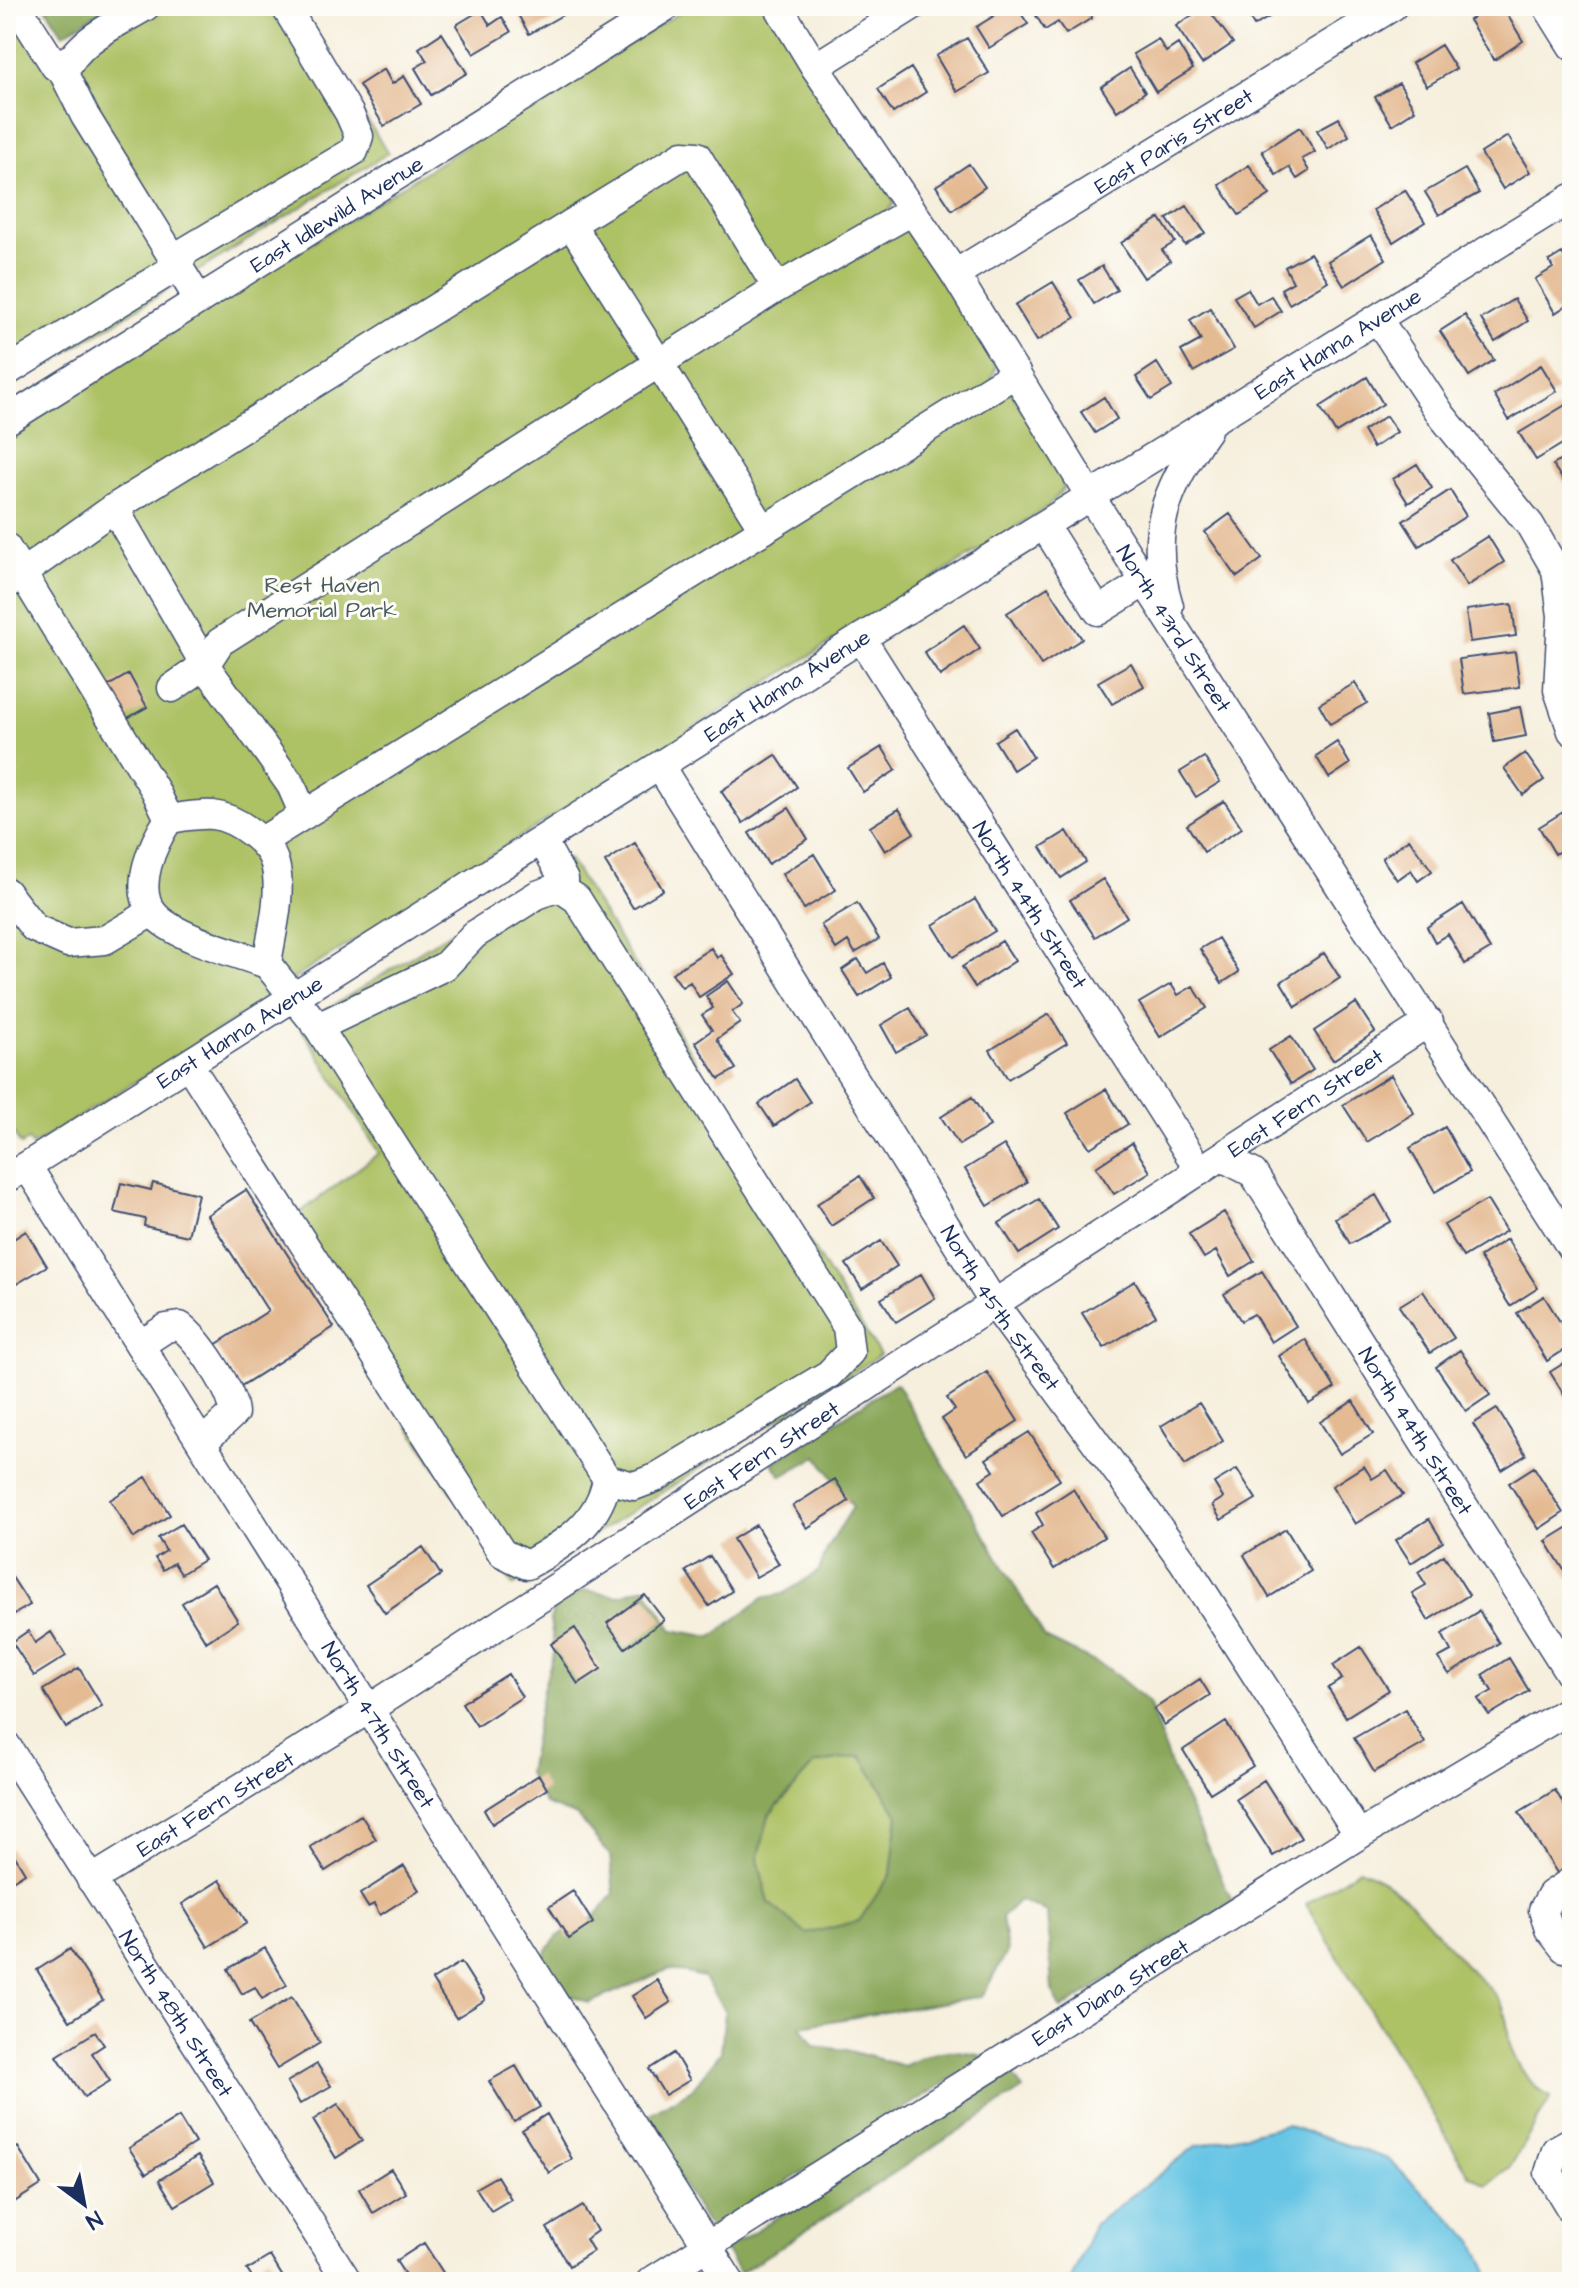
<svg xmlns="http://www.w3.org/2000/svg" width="1578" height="2288" font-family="'Architects Daughter',sans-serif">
<rect width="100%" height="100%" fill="#fdfcf7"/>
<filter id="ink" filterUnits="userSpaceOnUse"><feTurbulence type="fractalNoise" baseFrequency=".0125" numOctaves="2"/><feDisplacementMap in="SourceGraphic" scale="16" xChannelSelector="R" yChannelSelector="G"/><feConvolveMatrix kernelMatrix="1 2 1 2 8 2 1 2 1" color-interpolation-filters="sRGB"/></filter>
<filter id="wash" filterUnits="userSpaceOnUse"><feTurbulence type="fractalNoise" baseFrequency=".006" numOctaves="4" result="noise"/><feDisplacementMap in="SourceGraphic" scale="32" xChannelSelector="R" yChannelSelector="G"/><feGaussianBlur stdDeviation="1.8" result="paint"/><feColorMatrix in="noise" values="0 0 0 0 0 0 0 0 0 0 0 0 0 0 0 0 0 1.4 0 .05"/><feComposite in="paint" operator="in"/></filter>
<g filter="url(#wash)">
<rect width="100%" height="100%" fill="#f6efdd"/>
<path fill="#adc165" stroke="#647862" stroke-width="2" d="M6,6h28l27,42 70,-42h162l95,147 -382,237z
M690,6h77l128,196 -8,11 22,12 87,142 -4,11 18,12 54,90 -1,9 -15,18 -760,475 -19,7 -6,13 -231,144 -4,-6 -7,5 -15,-23v-688z
M569,859l311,496 -367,231 -237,-364 17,-4 86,-65 -79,-127z
M861,1756l37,59 -7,59 -32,47 -53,13 -37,-31 -11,-43 11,-45 46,-51z
M1359,1869c47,17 71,58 104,94 12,13 29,24 38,40 7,13 6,28 9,42 5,18 23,45 41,52l-41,70 -23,18 -17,-9 -164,-272z"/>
<path fill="#8aa75a" stroke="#526b5c" stroke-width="2" fill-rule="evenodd" d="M45,6h65l-47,28z
M896,1383l149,255 64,31 40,34 20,59 63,139 -171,108 -9,-19 -5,-78 -28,-12 -17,17 5,35 -25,44 -181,30 13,20 32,4 58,16c32,-16 46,-20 81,-9l-274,173 -70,-111 51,-30 29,-37 4,-41 -22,-34 -34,-8 -80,34 -29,-12 -20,-32 18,-23 36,-18 20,-24 -4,-39 -33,-39 -32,-12 -17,-31 15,-84 12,-41 -5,-27 6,-19 28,-12 33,6 28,-9 27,43 40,7 51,-39 20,-4 36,-23 9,-24 25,-40 -36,-51 -35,20 -10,-13zM861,1756l37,59 -7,59 -32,47 -53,13 -37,-31 -11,-43 11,-45 46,-51z
M1009,2071l14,18 -283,184 -15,-23z"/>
<path fill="#66c5e4" stroke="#407aa1" stroke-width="2" d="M1286,2125l102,34 86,82 15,33 -5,8h-414l24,-57 102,-79z"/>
<g id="blocks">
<path fill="#e4ba93" d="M513,6h49l4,7 -37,21z
M1010,6h6l12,18 -39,24 -13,-21z
M1030,6h55l7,12 -26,16 -8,-12 -13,8z
M1206,6l27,37 -31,21 -26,-38z
M1242,6h39l2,3 -29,17z
M1492,6h10l21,35 -29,19 -25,-40z
M481,10l9,15 12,-8 9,15 -37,22 -18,-29z
M442,33l25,40 -36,22 -16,-27 12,-7 -8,-13z
M967,38l22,35 -32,19 -21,-36z
M1158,39l8,13 12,-8 15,25 -37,23 -23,-38z
M1441,45l15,24 -29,17 -15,-23z
M911,68l15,24 -33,21 -15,-24z
M1130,68l15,24 -28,19 -16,-24z
M384,69l8,15 12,-8 17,28 -37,22 -25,-41z
M1399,83l16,27 -23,15 -17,-28z
M1339,118l10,18 -21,13 -11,-19z
M1300,127l15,25 -13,7 7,12 -12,8 -8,-12 -13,8 -14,-24z
M1508,136l22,36 -27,17 -22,-36z
M969,164l16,23 -33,23 -16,-24z
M1249,165l21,30 -31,20 -20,-30z
M1465,169l14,24 -40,22 -14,-23z
M1405,190l20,32 -32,20 -20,-32z
M1187,206l18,27 -20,12 -18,-26z
M1160,218l15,24 -13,8 8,11 -26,17 -23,-35z
M1371,235l15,24 -42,27 -16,-25z
M1310,253l18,28 -39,23 -8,-15 12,-7 -8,-15z
M1562,253l10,16v33l-17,11 -20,-34 18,-11 -4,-7z
M1102,266l15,24 -23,14 -15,-24z
M1053,282l22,36 -38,23 -22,-36z
M1248,289l9,15 14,-8 10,15 -27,17 -20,-31z
M1514,299l14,22 -33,21 -14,-23z
M1210,308l24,41 -41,23 -12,-21 20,-11 -11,-20z
M1465,315l29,45 -25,16 -29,-45z
M1157,363l15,24 -21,13 -15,-23z
M1541,365l16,26 -48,29 -15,-25z
M1367,377l16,27 -47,29 -16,-26z
M1104,397l13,22 -22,14 -14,-21z
M1567,404l5,7v27l-36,22 -17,-27z
M1386,416l11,16 -24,16 -10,-17z
M1572,453v41l-19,-29z
M1417,464l15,24 -24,15 -15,-24z
M1450,490l16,26 -47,30 -16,-25z
M1230,514l32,45 -25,18 -32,-45z
M1488,536l16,26 -37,24 -17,-26z
M1048,587l34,52 -41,26 -34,-52z
M1512,604l4,32 -46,6 -4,-32z
M964,625l16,24 -40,27 -16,-24z
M1515,652l5,35 -56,7 -5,-35z
M1131,663l13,23 -32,18 -14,-22z
M129,674l18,33 -32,18 -19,-32z
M1355,683l12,20 -37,21 -11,-20z
M1520,707l6,29 -32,6 -5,-29z
M1015,728l18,29 -20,13 -18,-29z
M1337,742l13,22 -21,14 -13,-22z
M882,747l14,23 -33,22 -15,-24z
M1525,753l19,27 -21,15 -19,-27z
M776,755l21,32 -54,36 -22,-32z
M1204,757l16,25 -24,15 -16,-25z
M1224,801l18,27 -38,24 -17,-27z
M789,808l19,31 -40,25 -19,-31z
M899,809l15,24 -29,18 -15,-24z
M1563,812l9,14v17l-17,11 -16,-27z
M1067,831l19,31 -25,16 -20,-31z
M1409,839l23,32 -14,10 -7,-11 -14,10 -15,-22z
M635,843l28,47 -30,18 -28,-46z
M814,854l22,36 -32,19 -22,-35z
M1103,879l24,38 -32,20 -25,-37z
M975,899l20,32 -42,26 -20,-32z
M857,903l22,36 -24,14 -7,-12 -12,8 -15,-24z
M1463,904l27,45 -25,15 -17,-30 -13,8 -8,-15z
M1218,938l21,34 -17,11 -22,-34z
M1002,941l13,20 -40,26 -13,-20z
M711,948l6,10 4,-3 13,19 -35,23 -9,-15 -8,5 -10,-14z
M1324,953l16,25 -44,29 -15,-25z
M858,959l9,14 16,-10 8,14 -32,20 -17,-27z
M728,981l15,23 -11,8 8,11 -23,16 19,30 -17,10 -24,-37 17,-12 -10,-15 11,-7 -7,-12z
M1171,984l7,11 15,-9 14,22 -47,29 -21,-34z
M1356,1003l19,29 -42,28 -19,-29z
M910,1008l16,27 -30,17 -15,-27z
M1049,1014l18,29 -59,36 -18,-29z
M1291,1036l22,34 -22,14 -22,-34z
M1391,1075l23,38 -47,29 -24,-37z
M795,1079l15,23 -36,24 -15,-22z
M1106,1089l22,35 -38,24 -23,-35z
M972,1097l18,29 -31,19 -18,-28z
M1445,1127l25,45 -35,20 -25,-44z
M1132,1143l18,29 -36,22 -18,-27z
M1004,1145l23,37 -39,24 -23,-37z
M860,1176l14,22 -43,28 -14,-22z
M121,1183l30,7 2,-7 45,11 -10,42 -44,-10 1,-7 -31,-7z
M246,1190l88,137 -93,59 -26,-41 53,-34 -61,-96z
M1376,1195l15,26 -41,23 -15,-26z
M1039,1199l19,30 -39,25 -20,-31z
M1487,1200l19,31 -43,26 -19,-32z
M1224,1212l30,49 -24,15 -14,-25 -12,7 -15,-24z
M26,1231l21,35 -41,24v-46z
M1507,1239l31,49 -28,18 -31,-49z
M881,1241l16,25 -35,23 -16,-25z
M1262,1271l34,55 -25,16 -17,-28 -13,7 -17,-27z
M921,1274l14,24 -39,24 -15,-23z
M1135,1281l21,35 -52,32 -22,-35z
M1423,1291l31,47 -24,15 -31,-47z
M1544,1296l28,45v4l-25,16 -30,-48z
M1305,1339l30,49 -26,16 -30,-48z
M1460,1350l30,45 -24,16 -30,-44z
M1572,1358v50l-22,-36z
M987,1372l31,49 -52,34 -24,-36 13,-9 -8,-12z
M1353,1401l20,33 -33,20 -20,-32z
M1199,1403l24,38 -38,24 -24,-39z
M1497,1409l29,46 -24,15 -29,-46z
M1029,1432l31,48 -57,36 -23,-36 14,-9 -8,-12z
M1364,1466l8,13 15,-9 16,25 -48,29 -23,-38z
M1534,1467l29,46 -24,16 -30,-46z
M1237,1469l19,30 -35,21 -9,-15 11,-7 -9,-15z
M146,1477l24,38 -36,23 -24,-38z
M835,1479l14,22 -42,27 -14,-22z
M1073,1489l31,48 -50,32 -23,-36 12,-8 -7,-12z
M1429,1519l14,23 -32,21 -15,-23z
M181,1524l23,36 -23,14 -7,-11 -11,7 -8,-12 11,-7 -8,-13z
M756,1525l23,39 -23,13 -23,-38z
M1572,1525v58l-26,-42z
M1286,1529l25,42 -42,26 -25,-42z
M423,1547l18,28 -56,38 -19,-28z
M1444,1555l25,40 -41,25 -16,-27 14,-8 -8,-13z
M710,1556l22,35 -23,15 -23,-35z
M6,1568l24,37 -24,14z
M214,1583l24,38 -32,21 -24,-39z
M645,1595l19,25 -39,28 -18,-25z
M1479,1611l20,32 -50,31 -11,-16 13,-7 -9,-17z
M575,1628l26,41 -23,15 -27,-40z
M28,1631l7,12 16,-11 15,24 -32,20 -22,-34z
M1361,1647l28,43 -43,27 -18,-29 14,-9 -9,-14z
M1509,1658l20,33 -40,24 -11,-16 14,-8 -10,-16z
M79,1668l23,38 -36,22 -23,-38z
M508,1674l14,23 -45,29 -15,-23z
M1200,1679l10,16 -46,30 -10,-16z
M1405,1709l20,34 -51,29 -20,-34z
M1226,1722l27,44 -43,27 -27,-43z
M539,1775l8,14 -55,35 -8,-14z
M1264,1780l37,58 -28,18 -37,-57z
M1555,1790l17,28v46l-15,9 -38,-61z
M361,1815l15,24 -51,32 -15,-24z
M10,1848l15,25 -19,12v-34z
M404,1866l15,24 -39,25 -6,-11 -6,3 -8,-13z
M220,1880l27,43 -39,24 -26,-43z
M573,1891l20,32 -24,16 -20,-32z
M265,1948l22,37 -25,14 -7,-12 -13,7 -14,-25z
M70,1949l33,51 -33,21 -33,-51z
M461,1962l24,38 -29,18 -24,-38z
M657,1980l14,22 -25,16 -14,-22z
M292,1997l28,46 -43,26 -28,-46z
M95,2032l9,13 -12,8 18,28 -26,16 -27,-41z
M674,2053l16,27 -25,15 -16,-26z
M317,2064l14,22 -31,18 -13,-22z
M516,2066l24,41 -26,15 -25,-41z
M338,2104l24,37 -26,17 -23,-38z
M547,2114l25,45 -23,14 -27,-43z
M179,2117l16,26 -49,31 -17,-26z
M18,2147l23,38 -30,19 -5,-8v-42z
M198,2156l16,26 -39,24 -16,-26z
M391,2169l15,24 -33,20 -14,-24z
M497,2176l14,23 -20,12 -15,-23z
M583,2206l14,25 -11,8 7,12 -24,15 -22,-38z
M424,2243l25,39h-39l-14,-21z
M270,2256l16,26h-31l-8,-12z"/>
</g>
</g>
<g filter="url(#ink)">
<use href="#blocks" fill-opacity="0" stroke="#3c4c71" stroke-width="2"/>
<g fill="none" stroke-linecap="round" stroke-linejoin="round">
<g stroke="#3c4c71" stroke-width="31">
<g id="minor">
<path d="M17,6l38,60 14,-7"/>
<path d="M146,6c-29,18 -70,34 -82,68l21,42 114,184"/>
<path id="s1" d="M778,6l37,61 140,207 135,222 482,753"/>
<path d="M1547,6l25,40"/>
<path d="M815,67l97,-61"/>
<path id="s2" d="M955,274l438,-268"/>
<path d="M1379,321l63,95 88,109 26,45 6,46 -4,74 14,41"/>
<path d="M6,372l172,-106 6,-14 170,-101 5,-15 -10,-23 -64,-107"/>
<path id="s3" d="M6,421l661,-415"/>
<path d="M1044,525l54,86 47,-29"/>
<path d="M764,530l-193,-306 112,-69 14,1 80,132"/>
<path d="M6,547l149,243 14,29c14,-2 29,-5 44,-4 23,3 56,26 62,49 8,30 -4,71 -8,100l51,63 289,452 27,7 21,-8 174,-104 21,-22 -3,-25 -270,-428 -18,-12 -22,8 -63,40 -29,31 -127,61"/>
<path d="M7,584l107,-76"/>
<path d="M1169,606c-22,-72 -4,-117 38,-176"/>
<path id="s4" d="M861,638l339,533"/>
<path d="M172,688l33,-23 15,-23 557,-354 135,-77"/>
<path id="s5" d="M661,768l334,537 188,256 176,274"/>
<path d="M304,815l-13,-30 -86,-120 -91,-157 457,-284"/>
<path d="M169,819c-15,23 -37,67 -16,94 19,24 85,41 114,51"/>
<path d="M262,841l754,-468"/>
<path d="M543,842l21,38 -5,7"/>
<path d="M6,892l28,36 34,15 37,-3 47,-28"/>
<path d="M189,1065l313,488 25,12c38,-21 72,-42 80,-86"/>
<path id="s6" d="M1222,1157l31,16 319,504"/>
<path id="s7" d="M27,1166l703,1116"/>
<path id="s8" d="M6,1179l855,-541 711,-440"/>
<path d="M140,1345l26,-17 14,-2c19,14 53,65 54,87l-32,30"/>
<path id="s9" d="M6,1745l342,537"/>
<path id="s10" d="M91,1880l278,-171 1060,-687"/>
<path d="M1572,1881l-21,14 -8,15 6,19 15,19 8,2"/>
<path d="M1572,2141l-16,9 -7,23 23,38"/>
<path id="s11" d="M650,2282l709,-447 213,-127"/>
</g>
</g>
<use href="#minor" stroke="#fff" stroke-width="28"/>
</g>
</g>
<g text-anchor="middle" stroke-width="6" stroke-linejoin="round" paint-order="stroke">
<g font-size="22" fill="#1b2f5e" stroke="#fdfcf7">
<text dy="8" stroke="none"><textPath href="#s2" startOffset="256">East Paris Street</textPath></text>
<text dy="8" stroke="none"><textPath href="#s3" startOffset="390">East Idlewild Avenue</textPath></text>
<text dy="8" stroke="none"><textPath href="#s8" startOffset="1572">East Hanna Avenue</textPath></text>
<text dy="8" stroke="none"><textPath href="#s1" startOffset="738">North 43rd Street</textPath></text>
<text dy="8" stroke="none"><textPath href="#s8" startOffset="924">East Hanna Avenue</textPath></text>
<text dy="8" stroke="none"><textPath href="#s4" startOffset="316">North 44th Street</textPath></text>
<text dy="8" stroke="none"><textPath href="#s8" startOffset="276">East Hanna Avenue</textPath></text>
<text dy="8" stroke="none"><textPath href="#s10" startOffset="1442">East Fern Street</textPath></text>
<text dy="8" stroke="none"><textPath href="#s5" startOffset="638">North 45th Street</textPath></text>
<text dy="8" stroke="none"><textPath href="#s6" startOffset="340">North 44th Street</textPath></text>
<text dy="8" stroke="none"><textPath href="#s10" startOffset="794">East Fern Street</textPath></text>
<text dy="8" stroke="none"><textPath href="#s7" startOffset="660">North 47th Street</textPath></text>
<text dy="8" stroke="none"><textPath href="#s10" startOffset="146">East Fern Street</textPath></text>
<text dy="8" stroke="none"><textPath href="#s11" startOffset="544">East Diana Street</textPath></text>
<text dy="8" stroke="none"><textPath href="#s9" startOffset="318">North 48th Street</textPath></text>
</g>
<g font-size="22" fill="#475b60" stroke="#fdfcf7">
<text x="322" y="592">Rest Haven<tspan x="322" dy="25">Memorial Park</tspan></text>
</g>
</g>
<rect width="1578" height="2288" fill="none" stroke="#fdfcf7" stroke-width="32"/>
<g transform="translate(84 2204) rotate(148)" stroke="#fdfcf7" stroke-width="6" paint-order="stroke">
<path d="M0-6L14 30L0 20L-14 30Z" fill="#1b2f5e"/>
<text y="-12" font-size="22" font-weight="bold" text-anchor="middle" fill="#1b2f5e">N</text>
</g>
</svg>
